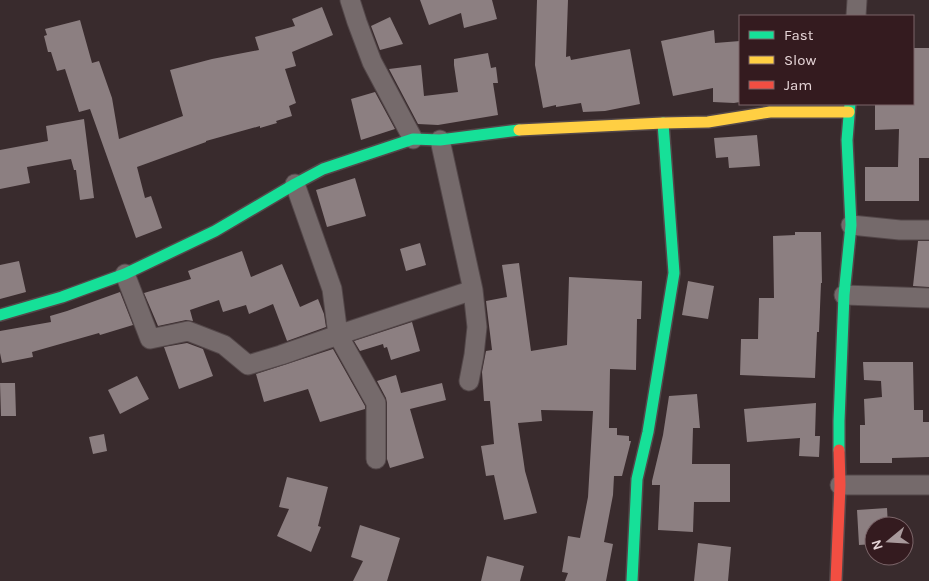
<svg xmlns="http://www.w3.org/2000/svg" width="929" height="581" font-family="Karla,sans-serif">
<rect width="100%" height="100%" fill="#392b2d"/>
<path fill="#8c7f81" d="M420,0h72l5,19 -33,9 -3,-15 -32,12z
M537,0h31l-2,57 4,-1 1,4 59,-11 10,55 -35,7 -22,1 -2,-9 -25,4v-2l-13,3 -8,-43z
M322,7l11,28 -41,17 4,14 -11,3 11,34 -7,3 3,10 -16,5 1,2 -17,5v-2l-54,15v1l-69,25 8,31 6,-2 11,32 -26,10 -46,-129 -11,3 -14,-43 -8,2 -6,-19h-3l-4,-16 3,-1 -2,-6 35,-9 12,43 7,-2 13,37 7,41 64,-23 -13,-46 42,-11 47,-9 -4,-13 40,-11 -3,-7z
M390,17l13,27 -23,6 -9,-24z
M714,30l1,13 25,-2v61l-6,1 -21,-1v-14l-40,8 -12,-55z
M913,48h16v110h-10v43h-54v-34h33l1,-38 -24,1v-26h38z
M488,53l3,15 5,-1 2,16h-5l5,32 -60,10 -20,-1 -29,-55 32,-4 3,31 34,-4 -4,-27v-6z
M375,92l20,37 -34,11 -10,-41z
M84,119l10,79 -14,2 -4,-30h-2l-3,-11 -44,8 3,16 -30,6v-39l48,-9 -2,-15z
M757,135l3,31 -31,2 -1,-11 -12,1 -2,-20z
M355,178l11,38 -39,11 -11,-37z
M795,232h26l1,51h-1l-2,49h-2l-2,46 -75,-3 1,-36h17l1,-41h15l-1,-62 22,-1z
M918,241h11v46l-16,-1z
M420,243l6,22 -20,6 -6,-22z
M242,251l9,26 31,-13 18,43 18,-8 6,15 2,13 -39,14 -14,-37 -24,10 -3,-9 -23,7 -4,-12 -29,10 3,11 -7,-1 -28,6 -14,-33 47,-14 -3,-8z
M19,261l7,31 -26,7v-34z
M519,263l12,88 36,-6 2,-68 73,4 -1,38h-4l-1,51 -26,-1 -1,59h8v7l12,1v5h2l-9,35h-8l-1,19 -9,47 9,2 -7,37h-41l3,-8 -6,-1 6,-36 12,2 8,-41 5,-86 -52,-1 1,11 -24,2 7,48 12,42 -33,7 -10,-45 -8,1 -5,-30 13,-2 -4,-43h-6l-2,-29 4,-21 6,-1 -6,-49 21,-4 -5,-32z
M688,281l26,5 -6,33 -26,-4z
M120,292l13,33 -33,10 -1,-2 -67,19 1,5 -31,6 -2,-10v-22l51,-9 -1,-6 17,-5z
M412,322l8,29 -29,9 -4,-13 -3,1 -1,-4 -23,7 -6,-10z
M187,343l16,6 10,27 -34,13 -15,-42z
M333,349l32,57v3l-45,13 -12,-33 -44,13 -8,-28z
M863,362h50l1,48h9v12h6v35l-37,1v5h-32v-38h5l-1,-26 18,-2 -1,-16 -17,-1z
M396,375l5,18 41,-10 4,17 -36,9 14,49 -34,10 -3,-9v-56l-1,-5 -9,-17z
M137,376l12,23 -29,15 -12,-24z
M0,383h15l1,33h-15z
M697,394l3,34h-7l-1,36h38v38h-36l-1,30 -35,-2 2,-45h-8v-4l11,-46 6,-39z
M816,403l-1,33h5l-1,21 -20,-1 1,-18 -53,4 -3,-33z
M104,434l3,17 -14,3 -4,-17z
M287,477l41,10 -10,39 3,1 -10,25 -34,-16 12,-27 -10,-2z
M887,508l1,18h-14v18l-15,1 -2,-35z
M360,525l40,13 -13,43h-34l10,-20 -12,-4z
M698,543l33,4 -3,34h-34z
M487,556l37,10 -4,15h-39z"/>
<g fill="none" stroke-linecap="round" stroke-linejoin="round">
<g stroke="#534749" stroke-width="21">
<path id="street" d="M350,0l7,22 15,40 41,77
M856,16l1,-16
M440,140l33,150 4,37 -3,28 -5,26
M295,184l37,105 6,46 135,-45
M851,225l49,5h29
M125,274l25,65 38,-8 36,14 24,20 33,-10 57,-20 38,68v56
M844,295l85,3
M840,485h89"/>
</g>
<g stroke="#534749" stroke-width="14">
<path id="fast" d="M0,315l62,-18 63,-23 90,-43 80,-47 28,-15 90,-30 27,1 79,-10
M839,450v-29l5,-126 7,-70 -4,-85 3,-36
M632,581l5,-102 11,-47 26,-159 -11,-150"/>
</g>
<g stroke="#534749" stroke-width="14">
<path id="slow" d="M519,130l144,-7 45,-1 62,-10h79"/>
</g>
<g stroke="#534749" stroke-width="14">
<path id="jam" d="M836,581l4,-96 -1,-35"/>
</g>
<use href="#street" stroke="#756a6b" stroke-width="19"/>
<use href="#fast" stroke="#16e098" stroke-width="11"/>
<use href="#slow" stroke="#ffcf43" stroke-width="11"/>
<use href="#jam" stroke="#f24e42" stroke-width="11"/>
</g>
<rect x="739" y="15" width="175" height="90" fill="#341b1f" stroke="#7b6569"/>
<rect x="749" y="31" width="25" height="8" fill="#16e098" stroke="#7b6569"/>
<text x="784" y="40" font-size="15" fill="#e6d5d7">Fast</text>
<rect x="749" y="56" width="25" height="8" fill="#ffcf43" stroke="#7b6569"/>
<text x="784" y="65" font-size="15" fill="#e6d5d7">Slow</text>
<rect x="749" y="81" width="25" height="8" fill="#f24e42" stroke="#7b6569"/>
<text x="784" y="90" font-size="15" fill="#e6d5d7">Jam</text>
<g transform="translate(889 541) rotate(252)"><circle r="24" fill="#341b1f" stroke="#7b6569"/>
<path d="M0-4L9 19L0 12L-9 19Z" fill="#a99a9c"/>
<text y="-8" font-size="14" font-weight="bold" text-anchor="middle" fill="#e6d5d7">N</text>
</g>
</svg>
